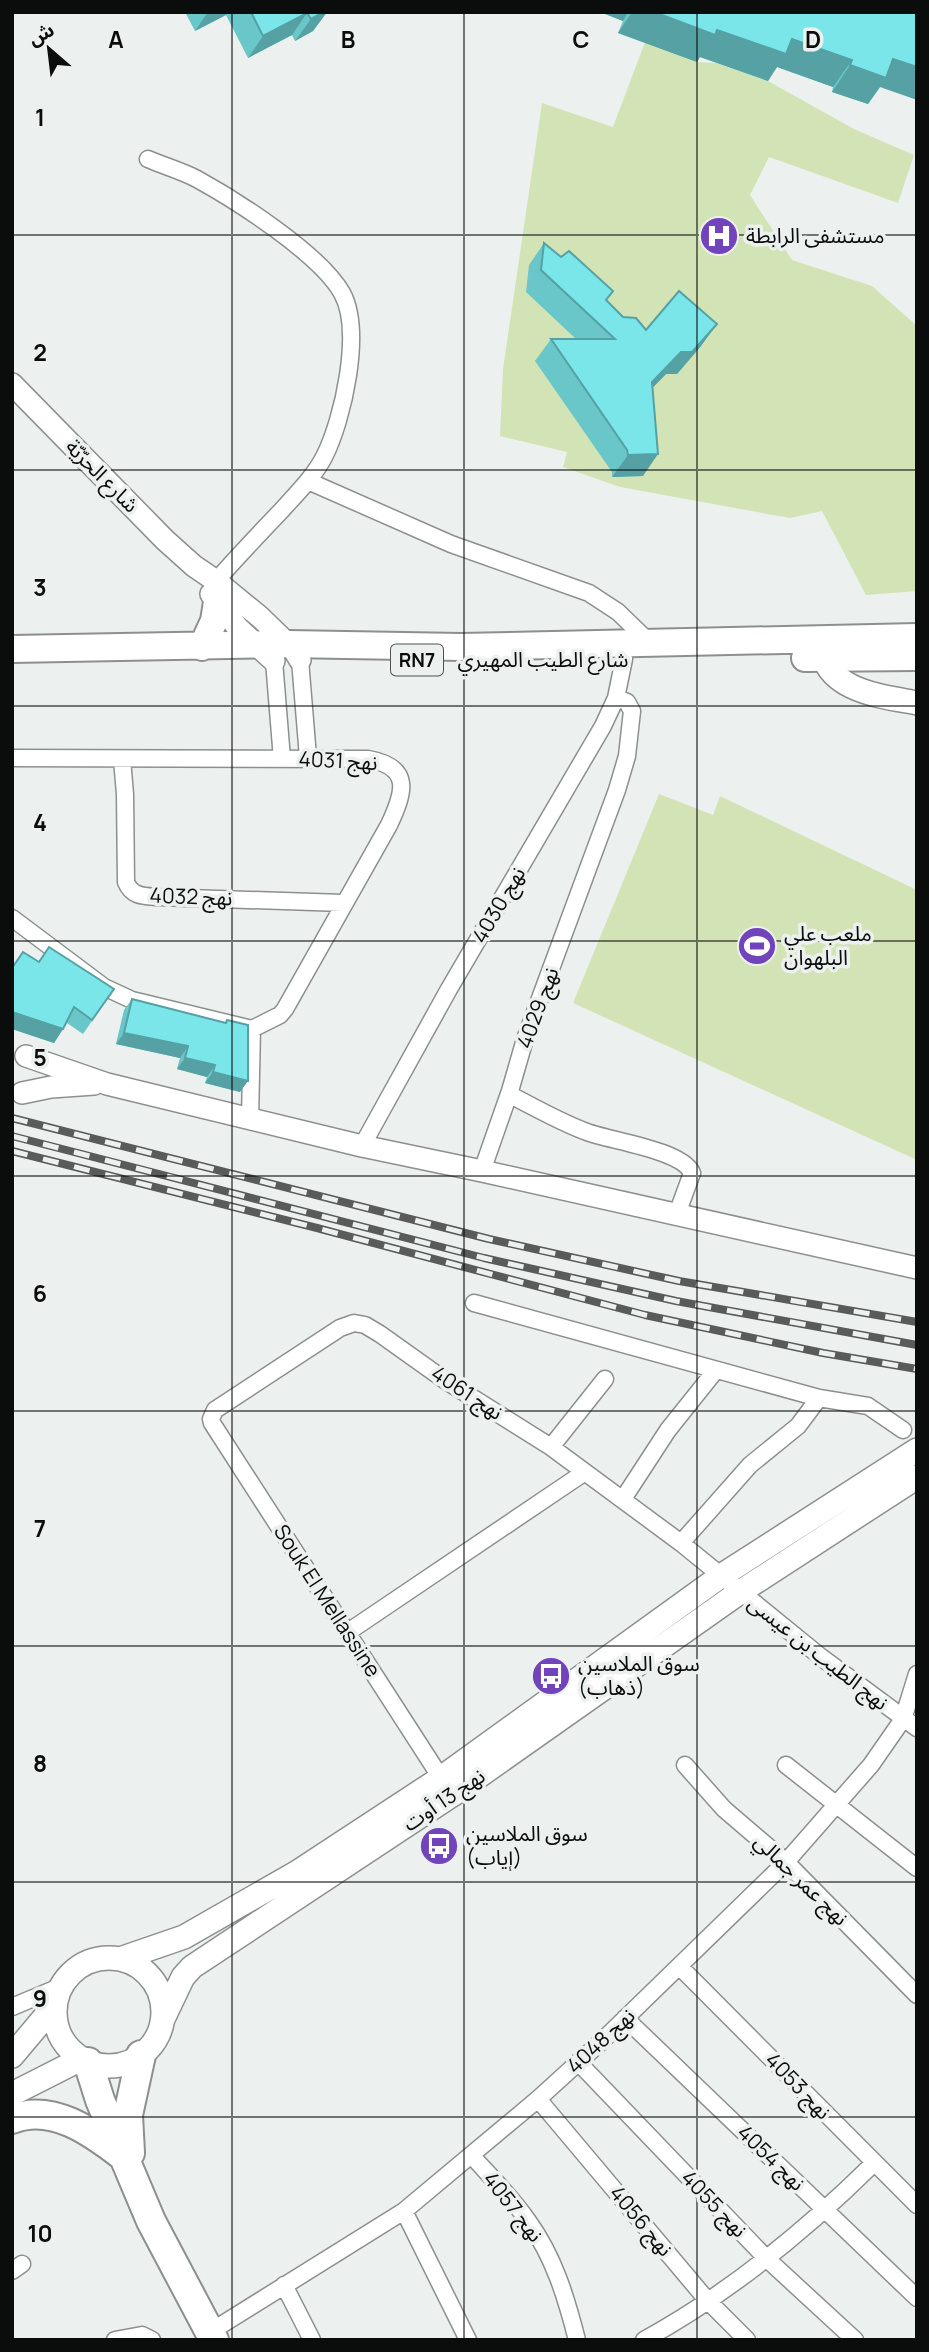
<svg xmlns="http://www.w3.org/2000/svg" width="929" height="2352" font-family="Manrope,'Noto Sans Arabic',sans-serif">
<rect width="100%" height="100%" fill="#ecf1ef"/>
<path fill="#d2e4b6" d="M645,42l52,20 19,1 52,18 86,48 60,26 -16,48 -129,-46 -19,38 42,65 80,26 45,40v265l-51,4 -44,-84 -32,7 -170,-31 -57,-20 4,-15 -67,-16 3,-67 39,-266 71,24z
M659,794l54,21 7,-19 197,94v270l-344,-157z"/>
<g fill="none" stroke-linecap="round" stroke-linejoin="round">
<g stroke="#8b908f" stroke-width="19">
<path id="minor" d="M148,159c16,7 34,12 49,20 40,22 123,75 145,114 21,38 1,127 -18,164 -11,21 -28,37 -43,54 -22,23 -44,46 -65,70
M308,481l143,63 138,49 29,19 32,31
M300,660l8,97
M274,661l8,98
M616,698l11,4 5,9 -5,45 -10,34 -92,249 -15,52 4,6c24,12 48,26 73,35 24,9 95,18 105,41l-15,41
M12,758l356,1c45,8 36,34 21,66l-104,184 -5,6 -28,14 -120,-29 -28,-13 -92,-69
M122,759l3,35 1,88c6,15 18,14 32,15l185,6
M250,1119l2,-90
M362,1146l87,-157 154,-263 13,-28 8,-39
M482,1171l28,-80
M474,1303l345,95 49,8 35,24
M551,1447l54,-68
M623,1499l45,-69 48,-60
M681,1543l69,-78 48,-39 21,-28
M348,1632l237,-160
M685,1765l39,44 62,53 131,133
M786,1765l131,103
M441,1778l-229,-355 -1,-4 4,-9 125,-82 14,-5 11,2 15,9 66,47 105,66 130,96 140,114 96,71
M680,1967l237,238
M12,2007l50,-21
M625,2018l292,280
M578,2062l189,197 88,81
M538,2099l169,201 40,40
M472,2156c19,21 40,42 56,65 26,36 38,76 49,119
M404,2211l64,129
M12,2271l10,-7
M284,2285l28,55
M210,2332l194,-121 134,-112 66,-60 182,-177 85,-97 32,-46 14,-45
M115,2340l27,-5 10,5
M644,2340c84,-46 161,-109 229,-176"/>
</g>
<g stroke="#8b908f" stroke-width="24">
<path id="tertiary" d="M12,384l153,156 29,26 22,15 44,36 34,33 6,10
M211,594l27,34 36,33
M26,1056l81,28 255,62 120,25 435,97
M22,1093l29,-6 43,-3"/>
</g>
<g stroke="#8b908f" stroke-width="26">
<path id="secondary" d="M821,645c4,46 59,51 96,58
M55 2012a54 54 0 1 1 108 0a54 54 0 1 1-108 0Z
M120,1959l64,-22 112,-64 145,-95 280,-202 196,-126
M163,2019l20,-42 9,-10 260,-172 288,-203 177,-115
M12,2056l43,-51
M12,2094l69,-35"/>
</g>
<g stroke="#8b908f" stroke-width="30">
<path id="primary" d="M202,647l12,-26 3,-19
M12,649l276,-5 173,3 456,-10
M805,658l112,-1"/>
</g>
<g stroke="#8b908f" stroke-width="32">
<path id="trunk" d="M88,2062l12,38 51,121 63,119
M12,2119c40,-16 80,13 111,37
M130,2153l-2,-38 13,-60"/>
</g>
<use href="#minor" stroke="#fff" stroke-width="16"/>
<use href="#tertiary" stroke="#fff" stroke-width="21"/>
<use href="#secondary" stroke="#fff" stroke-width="23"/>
<use href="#primary" stroke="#fff" stroke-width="26"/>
<use href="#trunk" stroke="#fff" stroke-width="28"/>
<g stroke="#585b59" stroke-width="8">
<path id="rail" d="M12,1118l477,121 190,42 238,41
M12,1136l472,122 192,43 241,44
M12,1151l305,77 328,87 178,38 94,16"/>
</g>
<use href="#rail" stroke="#ecf1ef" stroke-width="5" stroke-dasharray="16" stroke-linecap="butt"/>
</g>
<path fill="#69c6c9" d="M185,12h142l-14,19 -18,10 -3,-6 -44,23 -22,-43 -31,16z
M600,12h317l-37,75 -12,17 -36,-12 1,-5 -56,-20 -9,14 -68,-24 -3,5 -79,-29 5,-12z
M544,243l62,57 17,17 23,13 55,16 -24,28h-11l-13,13 -10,89 -31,1v-5l-77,-111 16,-22h25l-50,-47 3,-27z
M39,962l75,27 -31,45 -16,-11 -13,20 -42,-14v-62z
M132,999l93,24 2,-3 13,72 -35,-9 2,-6 -30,-8 3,-11 -64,-14 8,-34z"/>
<path fill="#55a1a4" d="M208,12h19l-1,3 -31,16z
M324,12h3l-14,19 -18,10 16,-22z
M600,12h28l-5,9z
M632,12h22l63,18 75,9 60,21 -19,27 -56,-20 -9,14 -68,-24 -3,5 -79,-29z
M307,13l-15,22 -44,23 15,-22z
M893,59l24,8v33l-37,-13 -12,17 -36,-12 18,-27z
M717,324l-16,22 -24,28h-11l-29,30 15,-22 29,-30z
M658,454l-15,22 -31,1 16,-22z
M12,1012l51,17 -9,14 -42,-14z
M124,1033l64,13 -8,12 -64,-14z
M185,1058l30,7 -8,12 -30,-8z
M213,1072l35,9 -8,11 -35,-9z"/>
<path fill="#7ae6ea" stroke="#55a1a4" stroke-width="2" d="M251,12h73l-13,7 -4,-6 -44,23z
M654,12h263v55l-24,-8 -7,19 -36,-13 2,-5 -60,-21 -6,15 -69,-24 -2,5z
M544,243l17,14 8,-6 44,40 -7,9 17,17 13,1 10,12 33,-39 38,33 -25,28h-11l-29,30 6,72 -30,1 -1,-5 -76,-111h64l-74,-69z
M49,947l65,42 -22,31 -18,-13 -11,22 -51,-17v-44l11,-16 16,10z
M132,999l94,24 1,-3 21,5v56l-35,-9 2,-7 -30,-7 3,-12 -64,-13z"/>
<path fill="none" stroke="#0b0d0c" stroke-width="2" stroke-opacity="0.55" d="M232,12v2328M464,12v2328M697,12v2328M12,235h905M12,470h905M12,706h905M12,941h905M12,1176h905M12,1411h905M12,1646h905M12,1882h905M12,2117h905"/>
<defs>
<g id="hospital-disc" transform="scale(2.0125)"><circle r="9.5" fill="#7144bc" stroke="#ecf1ef"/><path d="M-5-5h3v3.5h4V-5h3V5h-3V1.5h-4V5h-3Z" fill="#fff"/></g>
<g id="stadium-disc" transform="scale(2.0125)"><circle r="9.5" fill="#7144bc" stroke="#ecf1ef"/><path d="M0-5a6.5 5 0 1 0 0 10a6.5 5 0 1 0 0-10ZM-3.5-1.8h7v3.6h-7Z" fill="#fff"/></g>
<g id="bus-disc" transform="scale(2.0125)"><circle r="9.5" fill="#7144bc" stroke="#ecf1ef"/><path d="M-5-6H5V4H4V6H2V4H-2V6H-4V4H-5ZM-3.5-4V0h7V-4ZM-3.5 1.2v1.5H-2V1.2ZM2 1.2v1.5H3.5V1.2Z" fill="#fff"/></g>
</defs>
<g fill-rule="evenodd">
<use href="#hospital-disc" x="719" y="236"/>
<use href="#stadium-disc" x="757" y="946"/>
<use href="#bus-disc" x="551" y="1676"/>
<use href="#bus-disc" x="439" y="1846"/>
</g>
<g text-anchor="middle" stroke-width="7" stroke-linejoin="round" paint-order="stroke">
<rect fill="#ecf1ef" stroke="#4e5150" stroke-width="2" x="391" y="644.5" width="52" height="31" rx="5"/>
<g font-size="19" font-weight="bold" fill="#0b0d0c">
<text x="417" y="667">RN7</text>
</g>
<g font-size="21" fill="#0b0d0c" stroke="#ecf1ef" text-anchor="start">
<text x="746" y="243">مستشفى الرابطة</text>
<text x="784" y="941">ملعب علي<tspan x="784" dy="24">البلهوان</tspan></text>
<text x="578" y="1671">سوق الملاسين<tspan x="578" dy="24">(ذهاب)</tspan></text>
<text x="466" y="1841">سوق الملاسين<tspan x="466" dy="24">(إياب)</tspan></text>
</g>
<g font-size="21" fill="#0b0d0c" stroke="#ecf1ef">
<text transform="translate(102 476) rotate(45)" y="7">شارع الحرّيّة</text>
<text x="543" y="667">شارع الطيب المهيري</text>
<text transform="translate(338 761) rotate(3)" y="7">نهج 4031</text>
<text transform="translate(191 897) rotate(2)" y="7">نهج 4032</text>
<text transform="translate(499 905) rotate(-60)" y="7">نهج 4030</text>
<text transform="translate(538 1008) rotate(-70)" y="7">نهج 4029</text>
<text transform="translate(467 1393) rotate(33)" y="7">نهج 4061</text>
<text transform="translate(327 1601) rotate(57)" y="7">Souk El Mellassine</text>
<text transform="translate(818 1653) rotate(38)" y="7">نهج الطيب بن عيسى</text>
<text transform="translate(444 1800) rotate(-34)" y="7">نهج 13 أوت</text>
<text transform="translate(801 1880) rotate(44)" y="7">نهج عمر جمالي</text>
<text transform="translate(601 2041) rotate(-43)" y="7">نهج 4048</text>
<text transform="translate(798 2086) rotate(46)" y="7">نهج 4053</text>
<text transform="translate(771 2158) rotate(44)" y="7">نهج 4054</text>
<text transform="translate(714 2204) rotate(46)" y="7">نهج 4055</text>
<text transform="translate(513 2207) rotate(52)" y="7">نهج 4057</text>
<text transform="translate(641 2221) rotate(50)" y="7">نهج 4056</text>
</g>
</g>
<g font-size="23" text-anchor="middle" font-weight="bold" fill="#0b0d0c" stroke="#ecf1ef" stroke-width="7" stroke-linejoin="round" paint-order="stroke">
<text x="116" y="48">A</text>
<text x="348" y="48">B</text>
<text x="581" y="48">C</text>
<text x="813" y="48">D</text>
<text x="40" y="126">1</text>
<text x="40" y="361">2</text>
<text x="40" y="596">3</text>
<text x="40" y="831">4</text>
<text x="40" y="1066">5</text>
<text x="40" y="1302">6</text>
<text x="40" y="1537">7</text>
<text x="40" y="1772">8</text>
<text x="40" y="2007">9</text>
<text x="40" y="2242">10</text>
</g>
<rect width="929" height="2352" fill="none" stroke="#0b0d0c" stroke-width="28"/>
<g transform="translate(49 49) rotate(332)" stroke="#ecf1ef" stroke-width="5" paint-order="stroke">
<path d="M0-5L12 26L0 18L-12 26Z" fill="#0b0d0c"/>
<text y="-10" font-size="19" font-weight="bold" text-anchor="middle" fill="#0b0d0c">ش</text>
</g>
</svg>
